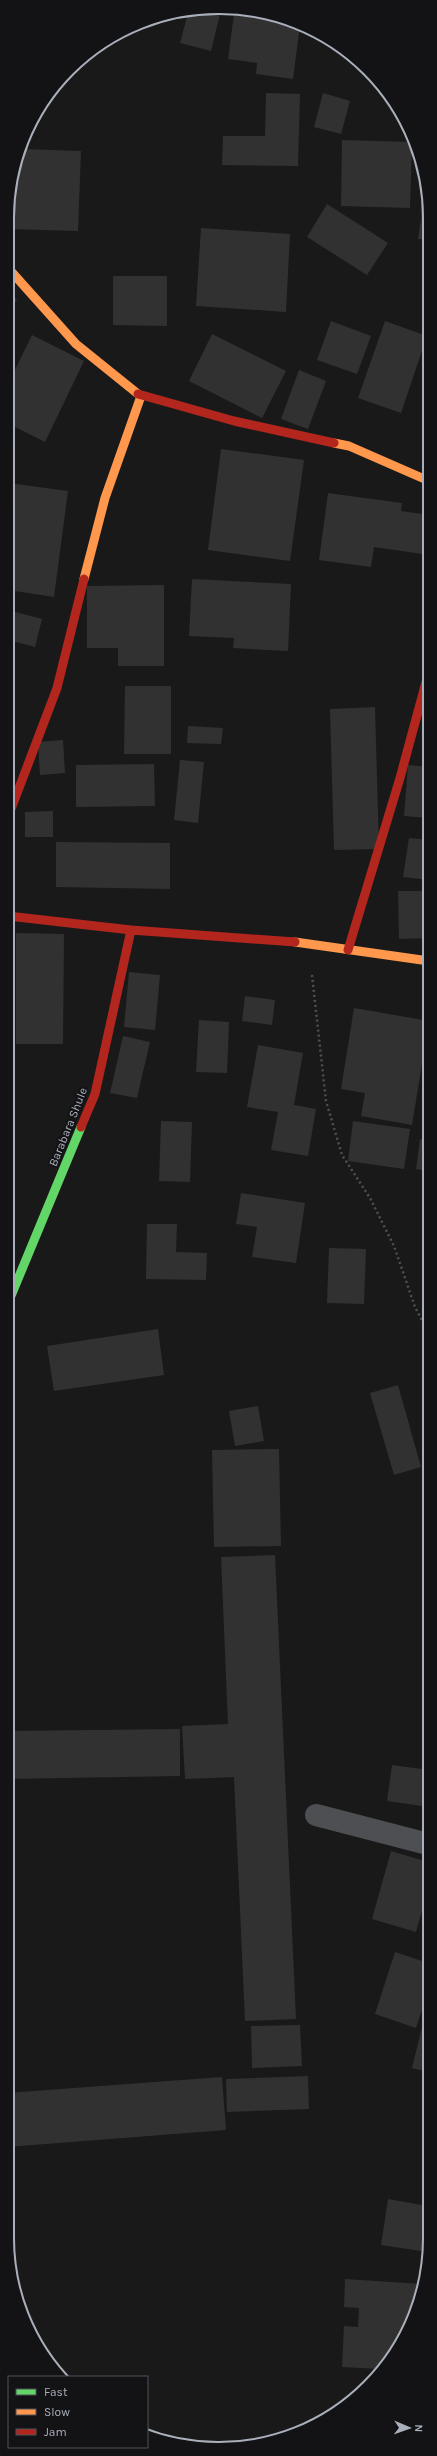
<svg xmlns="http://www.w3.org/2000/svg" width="437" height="2456" font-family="Karla,sans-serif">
<rect width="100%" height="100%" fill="#19191a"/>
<path fill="#313132" d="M221,10l-10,41 -31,-8 8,-30z
M234,14l46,5 20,6 -7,54 -37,-5 1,-11 -29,-4z
M266,93l34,1 -2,72 -76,-1 1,-29h42z
M323,93l27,8 -9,33 -27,-7z
M342,140l70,2 -2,66 -69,-2z
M23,149l58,2 -3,80 -69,-2v-38z
M424,197h4l2,7v36l-12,-1z
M327,204l61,39 -21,32 -60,-38z
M201,228l89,6 -4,78 -90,-6z
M113,276h54v50l-54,-1z
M9,295l8,4 -8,14z
M331,321l40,15 -14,38 -40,-14z
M385,321l42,15 -26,77 -43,-15z
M212,334l74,37 -24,47 -73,-37z
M32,335l52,26 -39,81 -36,-18v-42z
M299,370l27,11 -18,48 -27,-10z
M221,449l83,11 -14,101 -82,-11z
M9,483l59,8 -14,106 -46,-7z
M328,493l74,10 -1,8 28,4v40l-55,-8 -3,20 -52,-7z
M192,579l99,5 -3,67 -55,-3 1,-10 -45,-2z
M164,585v81h-46v-18h-31v-62z
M8,610l34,9 -7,28 -27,-7z
M125,686h46v68h-47z
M375,707l4,142 -45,1 -4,-141z
M188,726l35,2 -2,16 -34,-1z
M8,740h4l1,13h-5z
M63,740l2,33 -25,2 -2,-33z
M180,760l24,2 -6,61 -24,-3z
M154,764l1,42 -79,1v-42z
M408,765l21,2v51l-25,-2z
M53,811v26h-28v-25z
M409,838l20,2v40l-26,-3z
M56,842l114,1v46l-114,-2z
M398,891h31v47l-30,1z
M16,933l48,1 -1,110h-47z
M129,972l31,3 -5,55 -31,-3z
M245,996l30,4 -3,25 -30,-4z
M354,1008l75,13 -17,104 -51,-9 4,-23 -24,-4z
M199,1020l30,2 -2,51 -31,-1z
M123,1036l27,6 -13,56 -27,-5z
M258,1045l45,8 -9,52 22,4 -8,47 -37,-6 7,-38 -31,-5z
M161,1121l31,1 -2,60 -31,-1z
M353,1121l57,8 -6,40 -56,-8z
M420,1139l9,2v30l-13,-2z
M241,1193l64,10 -9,60 -44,-6 5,-30 -21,-3z
M147,1224h30l-1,28 31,1 -1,27 -60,-1z
M329,1248l37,1 -2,55 -37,-1z
M158,1329l6,46 -110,16 -7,-45z
M398,1385l23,82 -27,8 -24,-82z
M258,1406l6,35 -29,5 -6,-35z
M279,1449l2,97 -67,1 -2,-97z
M275,1555l21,464 -51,2 -11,-244 -49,2 -3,-53 46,-2 -7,-167z
M180,1729v47l-173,3v-48z
M392,1765l37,5v37l-42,-6z
M391,1851l37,11v35l-2,-1 -10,36 -44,-13z
M395,1952l33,11v28l-12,37 -41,-14z
M300,2025l2,41 -50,2 -1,-42z
M422,2027l6,1v44l-16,-4z
M308,2076l1,33 -82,3 -1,-33z
M222,2077l4,53 -219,17v-54z
M388,2199l40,7v46l-47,-7z
M345,2279l77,5 -20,59 -22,26 -38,-2 2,-41 14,1 1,-19 -15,-1z"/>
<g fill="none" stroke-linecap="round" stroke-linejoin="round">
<path stroke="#4f5054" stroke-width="2.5" stroke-dasharray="2 3" stroke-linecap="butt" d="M312,975l14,126 16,54 28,43 24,48 21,61 14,27"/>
<path stroke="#4d4f53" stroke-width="22" d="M316,1815l112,29"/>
<path stroke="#63d668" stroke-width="9" d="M8,1303l73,-176"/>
<path stroke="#ff974d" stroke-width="9" d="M9,269l67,75 62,50
M334,443l15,3 80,35
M84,579l21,-81 36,-102
M295,942l134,19"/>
<path stroke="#b3261e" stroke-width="9" d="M138,394l96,27 100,22
M8,817l49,-129 27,-109
M8,916l123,14 164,12
M348,950l52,-172 29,-107
M81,1127l14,-33 36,-164"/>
</g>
<g text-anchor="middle" stroke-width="4" stroke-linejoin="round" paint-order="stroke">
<g font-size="12" fill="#aab0bb" stroke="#131316">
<text transform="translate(68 1127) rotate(-68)" y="4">Barabara Shule</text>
</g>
</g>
<path d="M0 0H437V2456H0ZM218 14H219A204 204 0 0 1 423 218V2238A204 204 0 0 1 219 2442H218A204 204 0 0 1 14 2238V218A204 204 0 0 1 218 14Z" fill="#131316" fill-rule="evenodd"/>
<path fill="none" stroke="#aab0bb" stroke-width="2" d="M218 14H219A204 204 0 0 1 423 218V2238A204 204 0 0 1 219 2442H218A204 204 0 0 1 14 2238V218A204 204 0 0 1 218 14Z"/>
<rect x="8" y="2376" width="140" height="72" fill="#131316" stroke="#4f5258"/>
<rect x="16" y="2389" width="20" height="6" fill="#63d668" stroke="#4f5258"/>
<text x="44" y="2396" font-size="12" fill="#aab0bb">Fast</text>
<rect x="16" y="2409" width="20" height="6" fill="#ff974d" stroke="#4f5258"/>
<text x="44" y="2416" font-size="12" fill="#aab0bb">Slow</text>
<rect x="16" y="2429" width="20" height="6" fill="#b3261e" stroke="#4f5258"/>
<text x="44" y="2436" font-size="12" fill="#aab0bb">Jam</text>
<g transform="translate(409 2428) rotate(92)" stroke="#131316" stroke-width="3" paint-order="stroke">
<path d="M0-3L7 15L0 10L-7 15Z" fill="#aab0bb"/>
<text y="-6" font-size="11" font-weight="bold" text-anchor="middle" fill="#aab0bb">N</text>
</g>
</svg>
